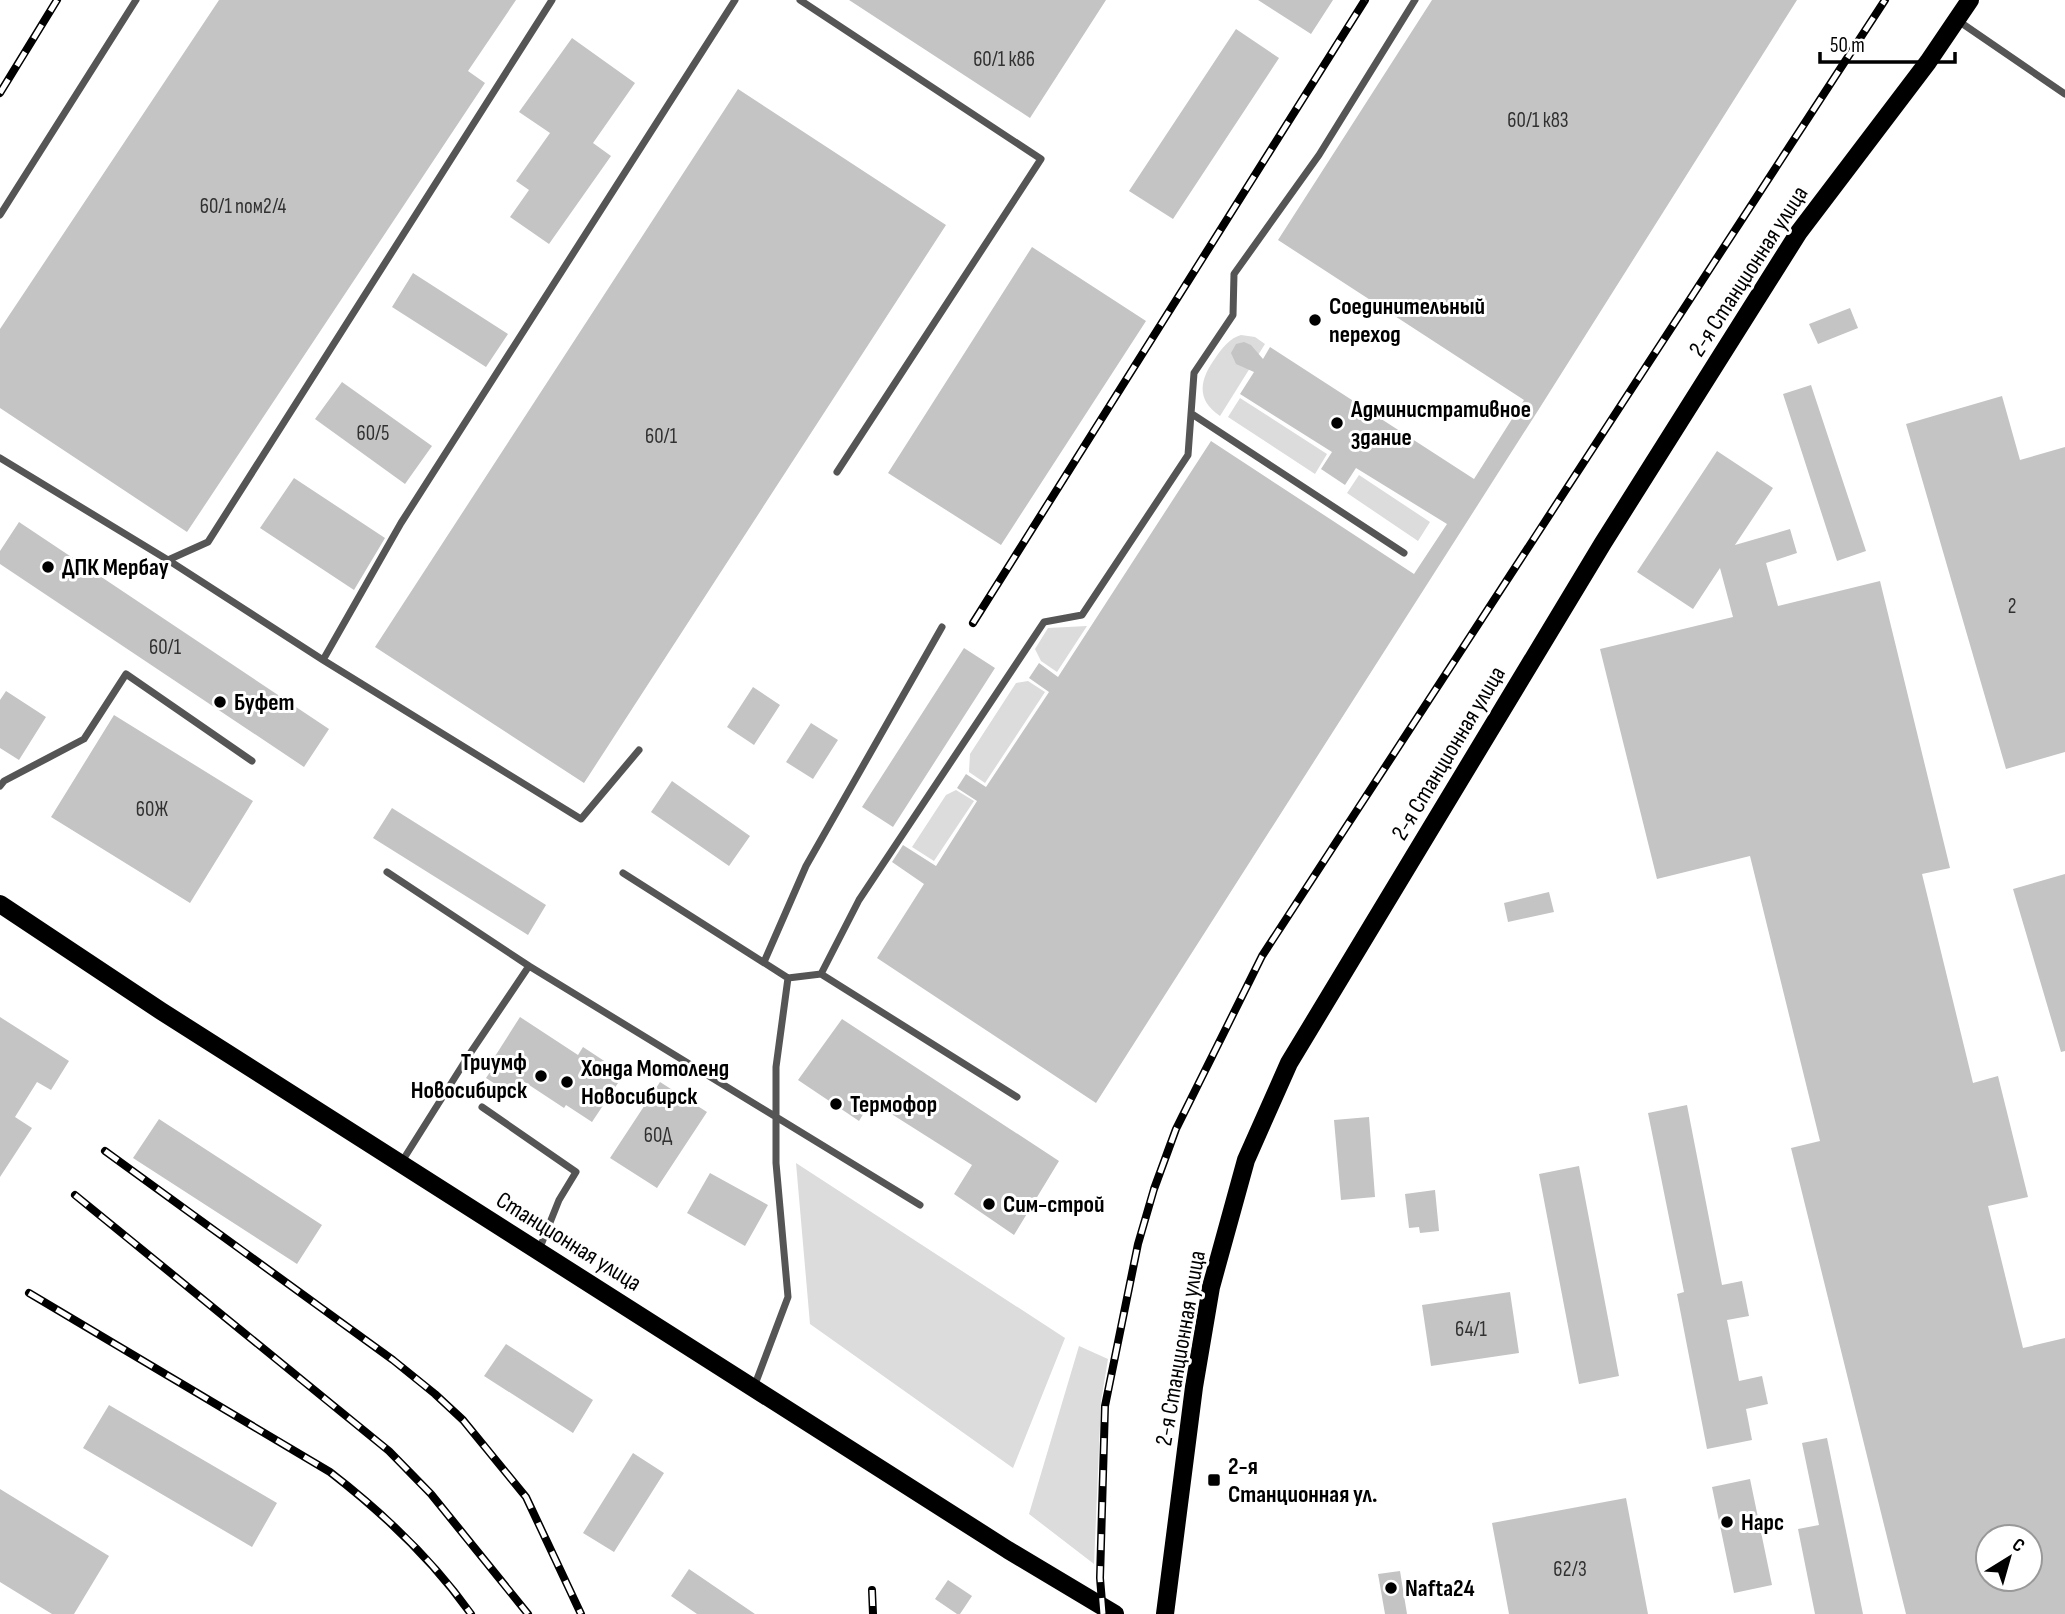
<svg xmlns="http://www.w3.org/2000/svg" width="2065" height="1614" font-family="'Sofia Sans Condensed',sans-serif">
<rect width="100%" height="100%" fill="#fff"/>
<path fill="#dcdcdc" d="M1241,335l14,2 10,7 -45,72c-25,-17 -20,-37 -4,-59 7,-10 14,-19 25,-22z
M1240,398l87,56 -12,20 -87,-57z
M1359,475l71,47 -12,19 -71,-48z
M1087,626l-30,46 -16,-11 -6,-12 13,-21z
M1028,681l17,11 -60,91 -16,-11 1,-18 46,-71z
M956,790l18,11 -40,60 -22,-14 34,-52z
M796,1163l269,175 -52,130 -203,-144z
M1079,1346l29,13 -7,42 -7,163 -65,-50z"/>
<path fill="#c4c4c4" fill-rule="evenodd" d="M219,0h297l-48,71 17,12 -298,449 -187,-124v-79z
M849,0h257l-76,118z
M1258,0h75l-22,34z
M1432,0h365l-258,409 -443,694 -219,-145 47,-74 -32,-22 11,-17 33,21 41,-65 -20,-13 9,-14 20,13 63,-95 -20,-14 10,-15 19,14 153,-236 203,133 33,-50 -91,-56 -11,17 -24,-16 11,-17 -92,-58 14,-22 -18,-8 -5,-11 5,-9 8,-2 7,3 12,14 7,-12 204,132 50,-79 -246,-160z
M1236,29l43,29 -106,161 -44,-28z
M572,38l63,45 -42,60 18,13 -62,88 -39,-27 19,-27 -13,-9 34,-48 -31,-21z
M738,89l208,136 -362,558 -209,-136z
M1032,247l114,74 -145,224 -113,-72z
M413,273l95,61 -22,33 -94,-60z
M1850,308l8,20 -40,16 -9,-20z
M342,382l90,64 -27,38 -90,-65z
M1811,385l55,166 -29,10 -54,-167z
M2002,396l18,64 45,-13v305l-59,17 -100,-345z
M1717,451l56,37 -38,57 55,-16 7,24 -31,10 12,43 102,-25 70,287 -28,6 51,209 25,-7 30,121 -40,9 35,142 42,-10v276h-159l-115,-466 29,-7 -70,-285 -93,23 -57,-230 133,-32 -13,-49 -27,41 -56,-37zM1988,1537h42v42h-42z
M294,478l91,60 -31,52 -94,-62z
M19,522l310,207 -25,38 -304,-203v-13z
M964,648l31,20 -102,159 -31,-20z
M753,687l27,18 -26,40 -27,-18z
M6,691l40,26 -27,43 -19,-12v-48z
M114,715l139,86 -63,102 -139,-86z
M811,723l27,17 -25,39 -27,-17z
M672,781l78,55 -21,30 -78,-54z
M392,808l154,97 -18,30 -155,-97z
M2065,874v177l-4,1 -48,-163z
M1549,892l5,20 -46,10 -4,-19z
M0,1017l69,44 -18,29 -14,-8 -22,35 17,11 -32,49z
M520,1017l58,38 5,-8 41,27 -32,48 -26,-17 -2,3 -41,-27 -9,15 -28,-18 10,-15 -4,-2z
M842,1019l217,142 -45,74 -60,-41 18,-29 -101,-64 -12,20 -61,-41z
M660,1082l47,30 -50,76 -47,-30z
M1687,1105l35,180 20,-4 7,35 -22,4 12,61 23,-5 6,28 -22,5 6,31 -45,9 -30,-155 7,-2 -36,-179z
M1369,1117l6,80 -34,3 -7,-80z
M159,1119l163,106 -25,39 -164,-106z
M1579,1166l40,210 -40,8 -40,-210z
M710,1173l58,32 -23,41 -58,-33z
M1435,1190l4,41 -19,2 -1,-6 -10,1 -4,-34z
M1510,1292l9,61 -88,13 -9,-61z
M506,1344l87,56 -20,33 -89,-57z
M109,1405l168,98 -25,44 -169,-99z
M1827,1438l36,176h-48l-17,-85 21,-4 -17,-82z
M633,1453l31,20 -50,79 -31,-19z
M1750,1479l22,106 -38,8 -22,-106z
M0,1489l109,67 -35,58h-22l-52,-32z
M1626,1498l22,116h-139l-17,-91z
M689,1569l66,45h-58l-26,-18z
M1400,1571l7,43h-22l-7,-40z
M948,1580l24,16 -12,18h-3l-22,-15z"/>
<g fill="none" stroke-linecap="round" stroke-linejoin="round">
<path stroke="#555" stroke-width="7" d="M800,0l241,159 -204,313
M1957,20l108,74
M0,215l136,-215
M1192,414l212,139
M0,458l168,102 40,-18 344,-542
M168,560l155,100 258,159 58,-69
M323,660l78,-137 334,-523
M0,786l4,-5 80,-42 42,-65 126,87
M387,872l142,94 391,239
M623,873l165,105
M764,962l42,-96 136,-239
M821,974l38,-74 185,-278 38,-7 106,-160 6,-82 39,-58 1,-41 85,-119 96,-155
M482,1107l94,65 -17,28 -20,50
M401,1163l68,-108 60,-89
M754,1387l34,-90 -12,-134v-96l12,-89 33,-4 196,123"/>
<path stroke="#000" stroke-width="18" d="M0,904l161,107 847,539 107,64
M1165,1614l29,-227 17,-100 35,-127 43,-97 314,-520 196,-311 129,-170 42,-62"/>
<g stroke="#000" stroke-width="8">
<path id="rail" d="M0,93l57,-93
M973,623l392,-623
M105,1151l288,209 42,34 28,26 63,77 55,117
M75,1195l314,256 42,43 97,120
M29,1293l301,179c53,41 102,87 141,142
M872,1590l1,24
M1103,1614l-3,-36 5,-172 33,-162 16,-55 22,-60 86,-173 623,-956"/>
</g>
<use href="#rail" stroke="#fff" stroke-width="5" stroke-dasharray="16" stroke-linecap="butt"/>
</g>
<g fill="#000" stroke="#fff" stroke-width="2.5">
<circle cx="1315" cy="320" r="7"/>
<circle cx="1337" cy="423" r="7"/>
<circle cx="48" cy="567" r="7"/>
<circle cx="220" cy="702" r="7"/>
<circle cx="541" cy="1076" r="7"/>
<circle cx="567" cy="1082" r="7"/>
<circle cx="836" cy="1104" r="7"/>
<circle cx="989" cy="1204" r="7"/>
<rect x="1207" y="1473" width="14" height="14" rx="3.5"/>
<circle cx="1727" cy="1522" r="7"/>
<circle cx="1391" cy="1588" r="7"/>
</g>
<g text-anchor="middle" stroke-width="6" stroke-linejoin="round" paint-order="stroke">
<g font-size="21" fill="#313131">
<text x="1004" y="66">60/1 к86</text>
<text x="1538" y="127">60/1 к83</text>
<text x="243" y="213">60/1 пом2/4</text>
<text x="373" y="440">60/5</text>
<text x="661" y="443">60/1</text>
<text x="2012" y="613">2</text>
<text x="165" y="654">60/1</text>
<text x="152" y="816">60Ж</text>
<text x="658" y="1142">60Д</text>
<text x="1471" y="1336">64/1</text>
<text x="1570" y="1576">62/3</text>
</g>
<g font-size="24" fill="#000" stroke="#fff">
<text transform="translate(1748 271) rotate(-57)" y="8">2-я Станционная улица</text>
<text transform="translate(1448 753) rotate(-59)" y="8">2-я Станционная улица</text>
<text transform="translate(569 1241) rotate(32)" y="8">Станционная улица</text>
<text transform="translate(1180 1348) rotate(-80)" y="8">2-я Станционная улица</text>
</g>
<g font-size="24" font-weight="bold" fill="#000" stroke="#fff" text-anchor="start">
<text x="1329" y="314">Соединительный<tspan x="1329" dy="28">переход</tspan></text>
<text x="1351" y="417">Административное<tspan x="1351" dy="28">здание</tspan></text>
<text x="62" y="575">ДПК Мербау</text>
<text x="234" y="710">Буфет</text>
<text x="527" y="1070" text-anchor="end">Триумф<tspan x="527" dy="28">Новосибирск</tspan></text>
<text x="581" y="1076">Хонда Мотоленд<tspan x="581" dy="28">Новосибирск</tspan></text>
<text x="850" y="1112">Термофор</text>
<text x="1003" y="1212">Сим-строй</text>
<text x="1228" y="1474">2-я<tspan x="1228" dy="28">Станционная ул.</tspan></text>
<text x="1741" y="1530">Нарс</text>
<text x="1405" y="1596">Nafta24</text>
</g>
</g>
<g transform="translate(2009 1558) rotate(37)"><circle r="33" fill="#ffffff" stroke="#999999" stroke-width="2"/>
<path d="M0-5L12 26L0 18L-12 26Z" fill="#000000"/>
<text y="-10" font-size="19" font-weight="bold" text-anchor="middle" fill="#000000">С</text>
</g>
<path d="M1820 52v10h135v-10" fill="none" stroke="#000000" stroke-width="3.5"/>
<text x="1830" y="52" font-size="21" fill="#000000" stroke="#ffffff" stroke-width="5" paint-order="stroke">50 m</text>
</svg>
